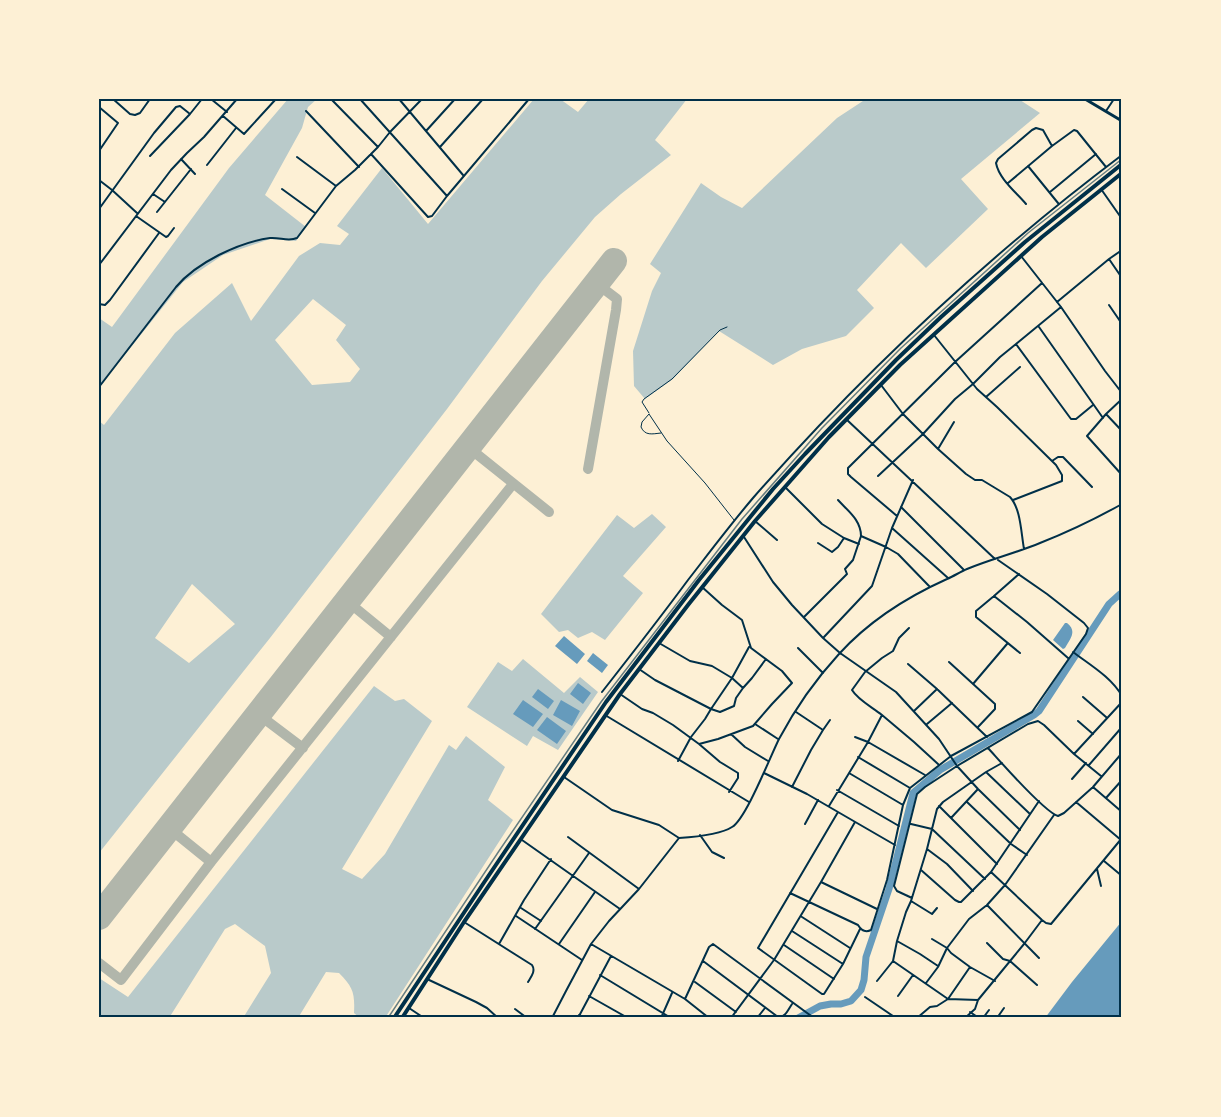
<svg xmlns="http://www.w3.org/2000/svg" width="1221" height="1117" font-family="Mulish,sans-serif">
<rect width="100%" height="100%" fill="#fdf0d5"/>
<path fill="#b9caca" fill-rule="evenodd" d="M288,99h29l-9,8 -6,21 -37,67 41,32 -10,14 -26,-2 -47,16 -40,27 -84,105v-69l13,9 117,-159z
M534,99h26l18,13 11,-13h98l-32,41 16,15 -50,39 -26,23 -53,64 -95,128 -177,229 -171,215v-432l5,4 71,-92 57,-50 19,38 48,-65 21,-13 20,2 9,-11 -12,-8 45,-58 46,56zM313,299l33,26 -10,15 24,29 -10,13 -38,3 -37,-45zM192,584l43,40 -46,39 -34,-25z
M866,99h154v1l20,13 -79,66 27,30 -62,59 -25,-25 -44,47 17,18 -28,28 -44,13 -29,16 -54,-34 -46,48 -28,20 -11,-13 -1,-35 19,-60 9,-18 -11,-9 51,-81 20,14 21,11 95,-90z
M652,514l14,13 -43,49 20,17 -38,47 -13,-8 -14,6 -10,-8 -9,2 -18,-18 76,-99 17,13z
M523,659l41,34 16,-16 18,15 -40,58 -25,-14 -6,10 -60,-39 31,-45 14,9z
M374,686l21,15 9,-2 28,22 -90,148 20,10 23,-25 64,-109 7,5 10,-14 39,31 -17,33 25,20 -128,198h-25l-6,-5c1,-20 -1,-26 -15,-40l-13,-1 -28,46h-55l28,-45 -6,-27 -30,-22 -10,5 -56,89h-70v-40l29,19z"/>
<path fill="#669bbc" d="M1065,623h2c10,8 4,15 -2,25l-2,1 -10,-9z
M564,636l21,18 -8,10 -22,-18z
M593,653l15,12 -6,8 -15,-12z
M578,683l13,10 -8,11 -13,-10z
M538,689l16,12 -6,8 -16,-12z
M523,700l20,14 -10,13 -20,-13z
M561,700l19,11 -8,15 -19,-11z
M547,717l19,14 -9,13 -20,-14z
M1122,921v97h-77l27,-36z"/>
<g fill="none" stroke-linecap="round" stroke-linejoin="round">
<path stroke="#669bbc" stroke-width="7" d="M798,1018l22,-12 11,-2h10l10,-3 10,-11 3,-10 2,-23 23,-68 24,-96 27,-23 94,-55 5,-4 70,-107 11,-10h2"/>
<path stroke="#b1b6ab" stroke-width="10" d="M468,447l81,65
M588,469l28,-159 1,-11 -21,-16
M347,601l44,36
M258,714l45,34
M169,828l42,34
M99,963l22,17 90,-118 302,-378"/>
<path stroke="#b1b6ab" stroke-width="26" d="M99,917l515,-656"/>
<path stroke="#003049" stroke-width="1" d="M649,413l-7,-11 2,-3 28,-20 48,-49 7,-3
M661,433c-9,1 -16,3 -20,-6l1,-5 7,-8 18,27 38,42 29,37"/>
<path stroke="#003049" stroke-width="2" d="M113,99l17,15 5,1 5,-2 10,-14
M211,99l16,13
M331,99l47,48
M360,99l87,97 82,-97
M399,99l64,76
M99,107l19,16 -19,28
M306,111l53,56
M1106,111l8,-12
M223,116l21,18 32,-35
M426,131l29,-32
M440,147l43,-48
M371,154l57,63 4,-1 15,-20
M150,156l40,-42 12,-15
M297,157l39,29
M181,159l14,15
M207,165l29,-37
M1028,166l30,37
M99,180l13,10 25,23
M1008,183l44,-37 22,-16 3,1 29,36
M282,189l33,24
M1101,189l21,30
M1050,192l46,-38
M153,194l12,8
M1026,204c-10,-12 -27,-25 -30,-41l2,-4 34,-29 4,-2 7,2 9,16
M99,209l55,-76 22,-26 4,-1 10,8
M157,212l34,-43
M136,216l30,21 2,-1 6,-8
M1021,256l40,51 44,64 17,22
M1109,259l13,19
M99,265l72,-95 16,-17 17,-16 33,-38
M1057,302l52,-43 13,-9
M99,304l6,1 5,-5 49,-67
M1109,305l13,19
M1061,307l-45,37 55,75h5l17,-14
M1039,327l64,91
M934,335l43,54 20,18 59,58 6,10v6l-49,19
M881,385l22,29 35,35 28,25 9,6h7l28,17c11,12 11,36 14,52
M99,387l77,-100c20,-24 63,-45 94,-49 10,-1 18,4 27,0l39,-52 19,-16 23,-23 12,-15 32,-33
M986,397l34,-30
M1122,399l-16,15 -19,22 35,39
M1106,414l16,17
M846,419l149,140
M938,449l16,-27
M1052,461l6,-4h5l29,30
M878,476l45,-42 32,-35 18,-15 27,-27 16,-13
M786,488l36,36 22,14 15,6
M838,500c10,11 23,20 23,36
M901,507l63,63
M897,516l-46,-39 -3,-3v-6l107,-106 87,-79
M755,521l22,19
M892,528l56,50
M744,537l29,45 19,23 31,33 17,15 56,39 43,47 18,27 21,23 42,41
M818,543l14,9 6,-5 6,-9
M1019,574l-25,22 33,26 41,36
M994,596l-18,15v6l44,36
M804,617l43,-43 -2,-5 8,-9 8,-24 25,11 12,7 31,32
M824,637l48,-51 20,-58 21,-48
M749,647l-17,31 11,10 9,-10 14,-19
M798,648l25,25
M1073,652c17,13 38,25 49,44
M949,662l46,42v5l-17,18
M908,664l29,25 50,48
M639,669l16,11 56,29 21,-31 -20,-12 -22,-5 -31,-18
M973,684l34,-40
M602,692c29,-37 58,-74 86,-112 21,-27 42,-55 65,-82 111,-126 235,-242 369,-343
M620,694l22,15 11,4 20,12 26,19 21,18 18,11v5l-9,14
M1083,697l23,20
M914,711l23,-22
M605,715l144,87
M882,715c-10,-8 -24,-15 -30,-25l13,-18 17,-14 11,-7 6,-13 10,-10
M1078,721l15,13
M755,724l23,15
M927,724l25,-21
M823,730l7,-10
M732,735l13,12 23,14
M855,737l13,5 57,33
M699,744l19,-5 35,-13 19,-22 20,-21 -10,-12 -31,-23 -9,-28 -20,-15 -20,-18
M988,748c12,13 56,64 70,68l6,-3 29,-26 29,-34
M1074,754l48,-52
M858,757l52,31
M678,761l13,-24 14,-18 6,-10 9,3 14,-6 2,-8 7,-10
M1089,765l33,-38
M986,772l16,-9
M764,773l43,21 31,18
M849,773l54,32
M564,777l48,33 47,15 20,13c15,-1 41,-3 53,-11 14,-8 38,-70 47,-88 16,-30 37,-60 60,-85 29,-32 68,-57 108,-75 7,-3 13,-7 20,-10 24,-10 49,-16 73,-26 28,-11 55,-24 82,-39
M1072,779l14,-16
M792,787l19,-37 12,-20 -27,-18
M1093,787l29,25
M837,790l62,36
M1106,798l16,-18
M967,802l44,42 16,11
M1076,802l45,38
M829,806l39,-64 14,-27 32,27 24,22
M939,806l58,58
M951,818l27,-29
M855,822l-34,60 56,27
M805,824l13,-24
M911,824l21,5 53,50
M700,835l12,17 12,6
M568,837l71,52
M522,840l98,69
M927,849l20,15 26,27
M1104,861l18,15
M1097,869l4,17
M921,870l34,30 4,2h2l30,-30 48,-71
M991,872l51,48 4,3 5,1 71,-86
M790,893l68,32c3,5 7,8 13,5l16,-50 16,-75 7,-17 41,-32 81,-44 54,-78 2,-6 -4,-5 -37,-29 -49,-34
M912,898l-15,-7 -3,-5 23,-92 8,-7 32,-21 71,-42 10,-3 6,4 30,29 27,22
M911,901l21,13 5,-6
M987,905l52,53
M521,908l20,13
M516,916l66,44
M802,917l48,31
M464,922l68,43c4,6 -1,12 -4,17
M535,929l54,-76
M860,929l-17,35 -19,30h-2l-64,-46 80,-136 57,33
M792,931l51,33
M932,939l15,9 4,5 19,14 25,14
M897,941l23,13 18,12
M987,943l16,16 7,2 27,24
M499,944l25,-44 27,-41
M559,944l36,-52
M591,944l94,55 24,19
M784,945l50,34
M703,961l75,56c7,1 10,-7 14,-13
M893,961l55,38 30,1 46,-56 18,-24
M600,975l71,43
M427,979l49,23 11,6 11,10
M877,981l16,-20 4,-20 9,-29 5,-11 16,-52 10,-40 6,-7 43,-30 44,42
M695,982l41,30
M926,983l12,-16 9,-19 22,-29 18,-14 18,-20 49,-70
M589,996l39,22
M898,996l15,-21
M865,997l31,21
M685,999l24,-52 4,-3 101,74
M409,1008l15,10
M515,1009l12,9
M970,1012l9,6
M579,1015l6,3
M552,1018l14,-27 25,-47 18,-23 30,-32 40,-51
M578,1018l33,-62
M661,1018l11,-25
M731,1018l43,-58 47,-78
M757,1018l8,-10
M917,1018l13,-11 7,-1 11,-7 22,-32
M965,1018l10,-9 3,-9
M983,1018l6,-8
M997,1018l7,-10"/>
<path stroke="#003049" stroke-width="3" d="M1085,99l37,22"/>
<path stroke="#003049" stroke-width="4" d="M394,1018l89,-134 123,-182 93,-122 74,-91 32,-35 91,-94 45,-43 84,-75 97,-78
M402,1018l62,-96 156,-228 68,-89 67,-84 74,-84 71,-72 142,-128 80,-64"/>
<path stroke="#657d81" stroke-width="1.5" d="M388,1018l111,-167 102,-149 141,-183 80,-91 79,-80 127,-115 94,-74"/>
</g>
<rect width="1221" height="1117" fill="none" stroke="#fdf0d5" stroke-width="201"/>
<rect x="100" y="100" width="1020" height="916" fill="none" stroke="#003049" stroke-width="2"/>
</svg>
